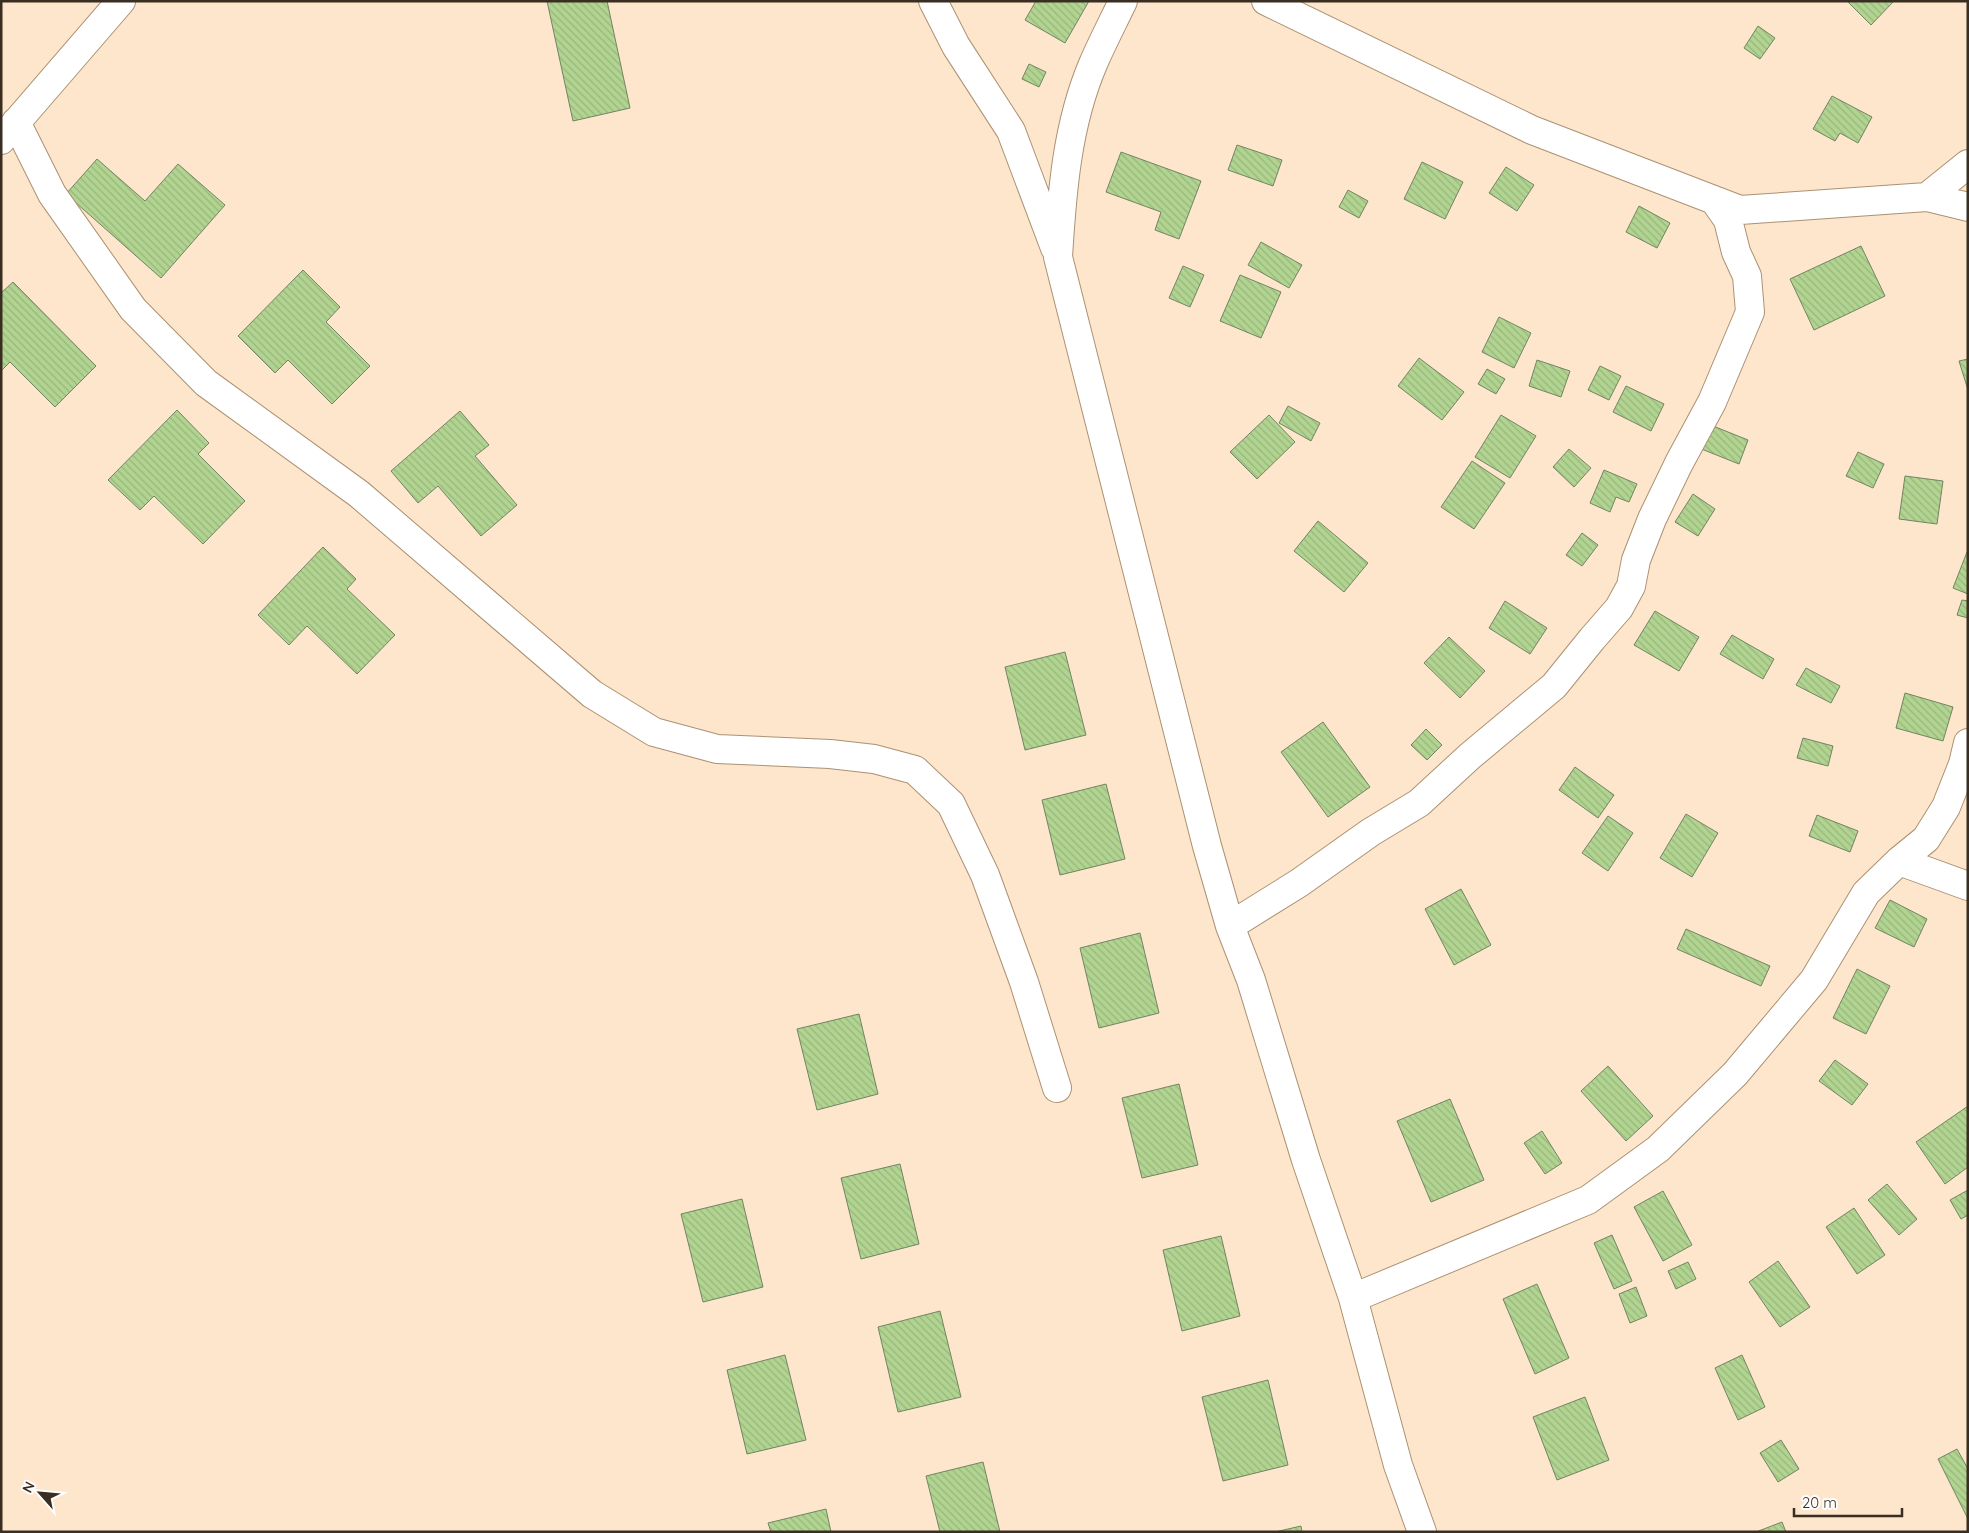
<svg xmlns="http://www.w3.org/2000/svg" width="1969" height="1533" font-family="Quicksand,sans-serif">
<defs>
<pattern id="building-back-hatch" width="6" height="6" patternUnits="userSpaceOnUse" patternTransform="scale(1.25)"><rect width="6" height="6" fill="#b1d491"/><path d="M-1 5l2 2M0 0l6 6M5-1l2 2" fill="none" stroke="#99b67d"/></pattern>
</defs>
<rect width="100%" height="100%" fill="#fde6cb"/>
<path fill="url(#building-back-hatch)" stroke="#728462" d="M547,1h60l23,107 -57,13z
M1036,1h53l-24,42 -40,-23z
M1847,1h47l-23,24z
M1758,26l17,12 -15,21 -16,-11z
M1029,64l17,8 -7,15 -17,-8z
M1832,96l40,21 -14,26 -18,-10 -5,8 -22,-12z
M1237,145l45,15 -9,26 -45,-16z
M1121,152l80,29 -22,58 -24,-9 6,-18 -55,-20z
M97,159l48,42 33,-37 47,41 -64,73 -95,-84z
M1422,162l41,20 -18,37 -41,-20z
M1506,167l28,18 -17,26 -28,-18z
M1348,190l20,11 -9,17 -20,-11z
M1639,206l31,17 -13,25 -31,-16z
M1261,242l41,23 -13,23 -41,-23z
M1861,246l24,50 -71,34 -24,-51z
M1183,266l21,9 -14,32 -21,-9z
M303,270l37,37 -14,15 44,44 -38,38 -44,-44 -13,13 -37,-37z
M1240,275l41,17 -20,46 -41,-17z
M13,282l83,84 -41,41 -45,-45 -9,9v-78z
M1499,317l32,16 -17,35 -32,-16z
M1419,358l45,34 -22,28 -44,-34z
M1968,359v31l-9,-29z
M1537,360l33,11 -9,26 -32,-11z
M1600,366l21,10 -12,24 -21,-10z
M1487,369l18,10 -9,15 -18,-10z
M1626,386l38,18 -13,27 -38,-19z
M1288,406l32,17 -9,18 -32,-18z
M177,410l32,33 -11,11 47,47 -42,43 -49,-48 -14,14 -32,-30z
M460,411l29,34 -14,11 42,49 -36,31 -43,-50 -20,17 -27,-32z
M1269,415l26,27 -38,37 -27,-27z
M1501,415l35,21 -26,42 -35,-21z
M1708,424l40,16 -9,24 -40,-16z
M1569,449l22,19 -17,19 -21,-20z
M1858,452l26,12 -11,24 -27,-12z
M1472,461l33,22 -31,46 -33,-22z
M1604,470l33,14 -8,18 -13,-5 -6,15 -20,-9z
M1905,476l38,5 -6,43 -38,-5z
M1693,494l22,15 -17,27 -23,-14z
M1318,521l50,42 -24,29 -50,-41z
M1582,533l16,12 -16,21 -16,-11z
M323,547l33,32 -9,10 48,46 -38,39 -50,-48 -18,19 -31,-30z
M1967,552h1v42l-15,-6z
M1962,600l6,1v17l-11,-3z
M1505,601l42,27 -17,26 -41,-26z
M1655,611l44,26 -20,34 -45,-26z
M1732,635l42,24 -11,20 -43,-25z
M1449,637l36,34 -25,27 -36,-35z
M1065,652l21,83 -61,15 -20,-83z
M1806,668l34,18 -9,17 -35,-18z
M1905,693l48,14 -10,34 -47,-13z
M1323,722l47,65 -42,30 -47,-65z
M1426,729l16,16 -15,15 -16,-15z
M1803,738l30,8 -5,20 -31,-8z
M1575,767l39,28 -16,23 -39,-28z
M1106,784l19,75 -65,16 -18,-75z
M1686,814l32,19 -26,44 -32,-19z
M1817,815l41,16 -8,21 -41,-16z
M1608,816l25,17 -25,38 -26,-18z
M1461,889l30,56 -37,20 -29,-56z
M1890,900l37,19 -13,28 -39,-19z
M1686,929l84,37 -9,20 -84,-37z
M1140,933l19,80 -60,15 -19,-80z
M1857,969l33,17 -24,48 -33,-16z
M859,1014l19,80 -61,16 -20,-81z
M1835,1060l33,24 -16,21 -33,-24z
M1608,1066l45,50 -27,25 -45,-50z
M1179,1084l19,81 -56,13 -20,-80z
M1450,1099l34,81 -53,22 -34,-81z
M1968,1106v61l-23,17 -29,-42z
M1542,1131l20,32 -17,11 -21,-31z
M900,1164l19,80 -58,15 -20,-81z
M1887,1184l30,35 -18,16 -31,-35z
M1968,1190v25l-7,4 -11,-19z
M1663,1191l29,54 -29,16 -29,-54z
M742,1199l21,88 -60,15 -22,-88z
M1854,1208l31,47 -28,19 -31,-47z
M1612,1235l20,46 -18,8 -20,-46z
M1221,1236l19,80 -58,15 -19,-81z
M1778,1261l32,46 -30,20 -31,-45z
M1688,1262l8,17 -20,10 -8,-18z
M1537,1284l32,74 -34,16 -32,-75z
M1636,1287l11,29 -17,7 -11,-29z
M940,1311l21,86 -63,15 -20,-85z
M785,1355l21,85 -59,14 -20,-84z
M1742,1355l23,52 -27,13 -23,-52z
M1268,1380l20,85 -65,16 -21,-84z
M1585,1397l24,63 -52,20 -24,-63z
M1781,1440l18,29 -21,13 -18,-29z
M1957,1449l11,20v50l-30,-60z
M983,1462l17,70h-60l-14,-56z
M826,1509l5,23h-60l-3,-9z
M1782,1522l4,10h-30z
M1301,1526l1,6h-27z"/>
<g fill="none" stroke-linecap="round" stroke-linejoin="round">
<g stroke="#ac9172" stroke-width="30">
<path id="street" d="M933,1l23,45 55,85 44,117
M1123,1c-10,21 -21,42 -30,63 -26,61 -31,128 -35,193l149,589 23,80 21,54 55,180 47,138 45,167 24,67
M1266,1l266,129 208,80 187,-13 41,-33
M16,122l36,72 81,115 73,74 153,111 233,200 62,38 63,17 113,5 44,5 41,11 36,34 34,71 39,107 33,106
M1,140l120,-139
M1927,197l41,10
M1899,861l69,25
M1230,926l69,-43 72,-51 48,-29 51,-47 84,-70 38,-47 27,-31 12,-22 5,-26 16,-41 27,-56 33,-61 38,-90 -3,-36 -11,-24 -8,-32 -14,-20
M1353,1298l235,-98 70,-51 77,-75 79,-94 52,-87 33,-32 27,-22 20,-32 17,-43 5,-21"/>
</g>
<use href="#street" stroke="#fff" stroke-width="28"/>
</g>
<rect width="1969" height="1533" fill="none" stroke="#392e21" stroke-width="5"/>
<g transform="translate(40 1493) rotate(297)" stroke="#ffffff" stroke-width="4" paint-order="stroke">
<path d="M0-4L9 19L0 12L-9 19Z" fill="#392e21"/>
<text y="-8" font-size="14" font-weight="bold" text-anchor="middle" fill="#392e21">N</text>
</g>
<path d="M1794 1508v8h108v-8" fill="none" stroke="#392e21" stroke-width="2.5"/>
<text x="1802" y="1508" font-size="15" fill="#392e21" stroke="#ffffff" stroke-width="4" paint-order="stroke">20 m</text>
</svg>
